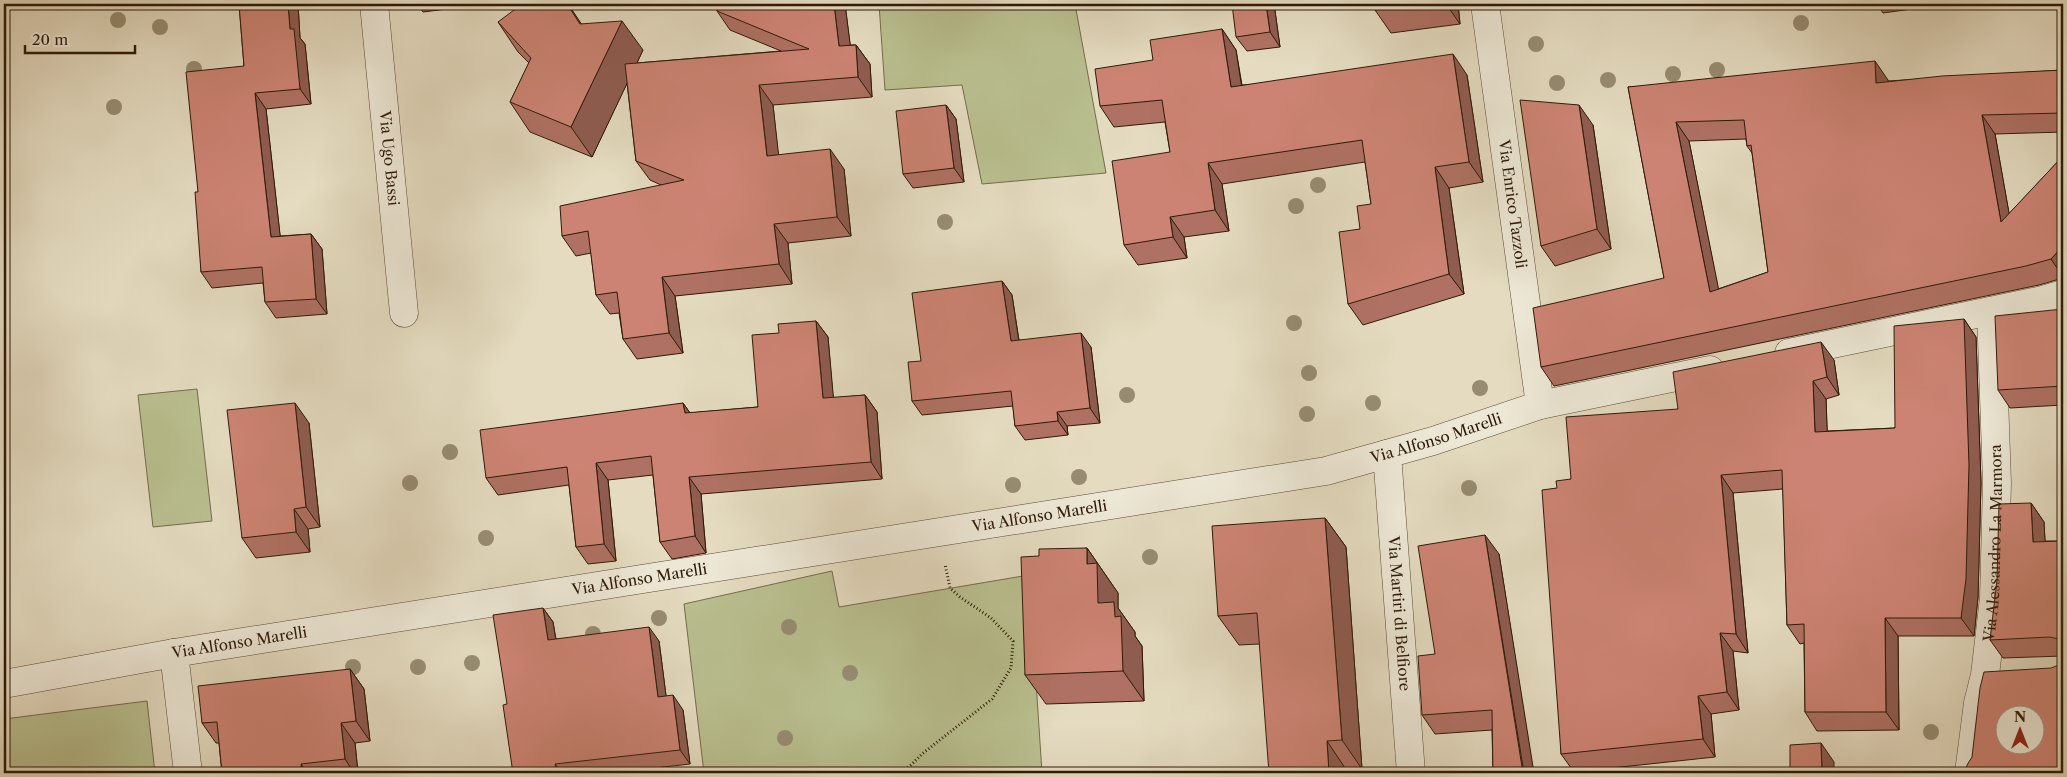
<svg xmlns="http://www.w3.org/2000/svg" width="2067" height="777" font-family="'Libre Caslon Text',serif">
<rect width="100%" height="100%" fill="#e4dbc0"/>
<filter id="stains"><feTurbulence type="fractalNoise" baseFrequency=".004" numOctaves="4"/><feColorMatrix values="0 0 0 0 .2 0 0 0 0 .09 0 0 0 0 .02 0 0 0 .5 -.17"/></filter>
<radialGradient id="worn" r=".72"><stop offset=".6" stop-color="#630" stop-opacity="0"/><stop offset="1" stop-color="#630" stop-opacity=".3"/></radialGradient>
<path fill="#b9bf8f" stroke="#746c4b" d="M879,4h196l31,169 -124,11 -20,-99 -77,5z
M197,389l15,132 -59,6 -15,-132z
M832,571l7,36 190,-32 13,198h-338l-20,-169z
M147,701l8,72h-151v-54z"/>
<g fill="none" stroke-linecap="round" stroke-linejoin="round">
<g stroke="#5c4a35" stroke-width="29">
<g id="minor">
<path id="s1" d="M374,4l30,309"/>
<path id="s2" d="M1485,4l55,401"/>
<path d="M1789,353l254,-53 20,-6"/>
<path id="s3" d="M1387,454l24,319"/>
<path d="M174,653l14,120"/>
<path id="s4" d="M4,684l170,-31 1152,-182 107,-30 107,-36 170,-35"/>
<path id="s5" d="M1969,773l9,-70 7,-28 9,-77 3,-115 -6,-172"/>
</g>
</g>
<path stroke="#2e1a07" stroke-width="3" stroke-dasharray="1 2.5" stroke-linecap="butt" d="M903,773l19,-19 70,-55 19,-31 2,-27 -22,-23 -31,-21 -10,-9 -5,-24"/>
<use href="#minor" stroke="#ede8d6" stroke-width="28"/>
</g>
<g fill="#978c71">
<circle cx="118" cy="20" r="8"/>
<circle cx="1801" cy="23" r="8"/>
<circle cx="160" cy="27" r="8"/>
<circle cx="1536" cy="44" r="8"/>
<circle cx="194" cy="69" r="8"/>
<circle cx="1717" cy="70" r="8"/>
<circle cx="1673" cy="74" r="8"/>
<circle cx="1608" cy="80" r="8"/>
<circle cx="1557" cy="83" r="8"/>
<circle cx="114" cy="107" r="8"/>
<circle cx="1318" cy="185" r="8"/>
<circle cx="1296" cy="206" r="8"/>
<circle cx="945" cy="222" r="8"/>
<circle cx="1294" cy="323" r="8"/>
<circle cx="1309" cy="373" r="8"/>
<circle cx="1480" cy="388" r="8"/>
<circle cx="1127" cy="395" r="8"/>
<circle cx="1373" cy="403" r="8"/>
<circle cx="1307" cy="414" r="8"/>
<circle cx="450" cy="452" r="8"/>
<circle cx="1079" cy="477" r="8"/>
<circle cx="410" cy="483" r="8"/>
<circle cx="1013" cy="485" r="8"/>
<circle cx="1469" cy="488" r="8"/>
<circle cx="486" cy="538" r="8"/>
<circle cx="1150" cy="557" r="8"/>
<circle cx="659" cy="618" r="8"/>
<circle cx="789" cy="627" r="8"/>
<circle cx="593" cy="634" r="8"/>
<circle cx="472" cy="663" r="8"/>
<circle cx="353" cy="667" r="8"/>
<circle cx="418" cy="667" r="8"/>
<circle cx="850" cy="673" r="8"/>
<circle cx="1931" cy="732" r="8"/>
<circle cx="785" cy="738" r="8"/>
</g>
<path fill="#af7163" stroke="#2e1a07" fill-rule="evenodd" d="M239,4h59l2,34 5,6 6,60 -45,5 14,127 31,-2 11,15 5,65 -51,4 -11,-16 -2,-19 -51,5 -11,-16 -3,-80 46,-126z
M417,4h54v2l-48,6z
M568,4l13,20 62,26 -6,13 144,-12 -51,-21 -13,-19 2,-7h126l5,41h6l14,19 2,33 -99,8 5,50 66,14 7,67 -63,7 4,41 -117,12 8,57 -46,6 -14,-20 -4,-26 -9,1 -14,-19 -5,-42 -15,3 -14,-20 99,-51 -11,-5 -14,-19 -9,-78 -35,74 -62,-25 -20,-30 19,-39 -11,-11 -20,-30z
M1274,4l6,43 -33,4 -11,-14z
M1374,4h84l2,20 -69,9 -16,-23z
M1877,4h49v3l-43,6z
M1222,29l14,21 6,35 225,-10 16,107 -34,6 15,106 -101,31 -15,-21 12,-75 11,-25 -6,-42 -143,22 7,47 -45,6 3,21 -49,7 -14,-20 46,-93 -5,-30 -51,5 -14,-21 53,-46z
M2063,70v62l-68,2 14,80 54,-58v122l-24,7 -485,101 -13,-19 123,-89 -36,-191 260,-7v1zM1746,139l1,7 5,7 16,119 -50,17 -29,-148z
M946,105l10,14 8,63 -51,6 -10,-14z
M1593,125l18,124 -56,17 -14,-20z
M1002,281l10,14 7,45 72,7 9,76 -33,3 1,9 -43,5 -10,-14 -2,-20 -91,9 -10,-14 9,-40z
M2063,309v96l-53,3 -12,-18z
M1964,319l12,18 5,146 -3,114 -4,39h-76l1,94 -82,1 -12,-19 -1,-69 -4,1 -13,-19 -4,-136 -50,4 15,160 -15,-2 6,59 -28,4 4,43 -141,15 -13,-18 -4,-266 121,-79 156,-49 5,35 -13,4 1,32 68,-3z
M816,321l12,16 5,61 32,-3 12,17 5,67 -181,15 5,59 -34,6 -12,-17 -7,-67 -45,5 8,81 -28,3 -12,-17 -7,-62 -71,10 -12,-17 197,-75 7,10 68,-6 21,-74z
M309,423l11,104 -12,2 2,23 -54,6 -14,-20z
M2031,503l13,19 1,19h18v115l-60,2 -13,-18z
M1325,518l21,29 16,222 -15,2 1,2 -89,-129 -20,1 -21,-29z
M1087,548l31,45v15l17,24v4l7,10 2,55 -98,3 -21,-29 14,-119z
M1499,554l34,218 28,-4 3,5h-71l-1,-43 -57,4 -13,-19 13,-61z
M543,608l10,14 3,17 103,2 7,55 17,14 7,54 -79,9h-98l-6,-69z
M350,669l14,20 6,52 -15,2 3,30h-136l-3,-30h-3l-14,-20z"/>
<path fill="#8f5c50" stroke="#2e1a07" d="M288,4h10l2,34 5,6 6,60 -11,-15 -10,-60z
M567,4h1l33,49 -21,-29z
M834,4h11l8,62 -14,-20z
M1266,4h8l6,43 -10,-15z
M1446,4h12l2,20z
M622,21l21,29 -51,107 -21,-30z
M1222,29l14,21 9,58 -14,-21z
M856,45l14,19 2,33 -14,-20z
M1453,54l14,21 16,107 -14,-20z
M1875,61l13,19 1,21 -13,-18z
M759,85l14,20 8,71 -14,-20z
M255,93l11,16 16,143 -11,-15z
M946,105l10,14 8,63 -10,-14z
M1579,105l14,20 18,124 -14,-20z
M1982,115l13,19 19,107 -13,-19z
M1676,122l13,19 34,170 -13,-19z
M830,149l14,20 7,67 -14,-19z
M1208,163l14,21 7,47 -14,-21z
M1435,167l14,21 15,106 -15,-20z
M1170,217l14,20 3,21 -14,-21z
M774,224l14,19 4,41 -13,-20z
M311,234l11,15 5,65 -11,-15z
M2063,246v31l-12,-18z
M662,277l13,19 8,57 -14,-20z
M1002,281l10,14 9,61 -10,-15z
M1964,319l12,18 5,146 -3,114 -4,39 -13,-18z
M816,321l12,16 7,78 -12,-17z
M1081,333l10,14 9,76 -10,-15z
M1821,342l13,18 5,35 -12,-18z
M1813,381l13,18 2,51 -13,-18z
M865,395l12,17 5,67 -11,-17z
M295,403l14,20 11,104 -14,-20z
M683,403l12,17 -10,-7z
M1057,412l10,14 1,9 -10,-14z
M596,463l12,17 8,81 -12,-17z
M1721,475l12,18 15,160 -12,-19z
M689,477l12,17 5,59 -11,-17z
M2031,503l13,19 2,38 -13,-18z
M294,509l14,20 2,23 -14,-20z
M1325,518l21,29 16,222 -20,-29z
M1485,535l14,19 35,219h-10z
M1087,548l31,45v15l17,24v4l7,10 2,55 -21,-30 -25,-68 -11,-39z
M543,608l10,14 5,32 -10,-14z
M1885,618l13,18 1,94 -13,-18z
M649,627l10,14 9,70 -10,-14z
M1720,633l13,18 6,59 -12,-18z
M350,669l14,20 6,52 -14,-20z
M673,695l10,15 7,54 -10,-14z
M1698,696l13,18 4,43 -12,-18z
M341,723l14,20 3,30h-4l-9,-14z
M1327,741l20,30 1,2h-19z
M1821,743l13,19v11h-12z
M301,764l6,9h-5z
M555,764l7,9h-5z"/>
<path fill="#cc8373" stroke="#2e1a07" fill-rule="evenodd" d="M239,4h49l2,25h4l6,60 -45,4 16,144 40,-3 5,65 -51,3 -3,-35 -61,5 -6,-80h3l-12,-120 58,-6z
M522,4h45l13,20 42,-3 -51,106 -61,-25 21,-44 -33,-36z
M719,4h115l5,42 17,-1 2,32 -99,8 8,71 63,-7 7,68 -63,7 5,40 -117,13 7,56 -46,6 -6,-47 -21,3 -8,-64 -26,5 -2,-30 124,-26 -48,-19 -11,-97 184,-15 -92,-38z
M1232,4h34l4,28 -34,5z
M1374,4h47l-46,6z
M1222,29l9,58 222,-33 16,108 -34,5 14,107 -101,30 -9,-72 21,-3 -3,-23 14,-2 -9,-64 -154,23 7,47 -45,7 3,20 -49,8 -12,-84 58,-9 -8,-52 -62,6 -5,-37 58,-9 -3,-20z
M1875,61l1,22 66,-7 121,-6v43l-81,2 19,107 62,-66v90l-12,13 -25,7 -485,101 -8,-59 131,-30 -36,-191zM1744,120l3,26 4,-1 17,127 -58,20 -34,-170z
M1520,100l59,5 18,124 -56,17z
M946,105l8,63 -51,6 -7,-63z
M1002,281l9,60 70,-8 9,75 -33,4 1,9 -43,5 -4,-35 -99,10 -4,-39 13,-1 -9,-68z
M2063,309v77l-65,4 -3,-74z
M1964,319l5,146 -3,114 -5,39h-76l1,94h-81l-1,-88 -17,1 -5,-155 -61,5 15,159 -16,-1 7,59 -29,4 5,43 -142,15 -19,-264 15,-2 -1,-7 15,-2 -5,-62 112,-8 -5,-37 148,-30 6,35 -14,4 2,51 80,-4 -1,-102z
M816,321l7,77 42,-3 6,67 -182,15 6,59 -35,6 -9,-86 -55,7 8,81 -28,3 -9,-80 -81,11 -6,-48 203,-27 2,10 73,-6 -6,-72 27,-2 -1,-9z
M295,403l11,104 -12,2 2,23 -54,6 -15,-128z
M2031,503l2,39 30,-1v104l-5,-6 -8,-2 -60,3 7,-60 2,-76z
M1325,518l17,222 -15,1 2,32h-60l-12,-160 -39,3 -6,-90z
M1485,535l38,238 38,-5v5h-68l-1,-63 -70,5 -4,-59 17,-2 -17,-108z
M1087,548v16l10,-1 1,40 16,-1 1,15 6,-1 2,55 -98,4 -4,-118 18,-1v-7z
M543,608l5,32 101,-13 9,70 15,-2 7,55 -125,14 2,9h-44l-10,-68 4,-1 -14,-89z
M2063,661v112h-97l1,-8 5,-8 8,-69 4,-16 67,-4 8,-3zM2004,714h30v30h-30z
M350,669l6,52 -15,2 4,36 -44,5 1,9h-80l-5,-51 -15,1 -4,-37z
M1821,743l1,30h-32v-28z"/>
<g text-anchor="middle" stroke-width="5" stroke-linejoin="round" paint-order="stroke">
<g font-size="15" fill="#2e1a07" stroke="#ede8d6">
<text dy="5" stroke="none"><textPath href="#s1" startOffset="155">Via Ugo Bassi</textPath></text>
<text dy="5" stroke="none"><textPath href="#s2" startOffset="202">Via Enrico Tazzoli</textPath></text>
<text dy="5" stroke="none"><textPath href="#s4" startOffset="1454">Via Alfonso Marelli</textPath></text>
<text dy="5" stroke="none"><textPath href="#s4" startOffset="1049">Via Alfonso Marelli</textPath></text>
<text dy="5" stroke="none"><textPath href="#s5" startOffset="232">Via Alessandro La Marmora</textPath></text>
<text dy="5" stroke="none"><textPath href="#s4" startOffset="644">Via Alfonso Marelli</textPath></text>
<text dy="5" stroke="none"><textPath href="#s3" startOffset="160">Via Martiri di Belfiore</textPath></text>
<text dy="5" stroke="none"><textPath href="#s4" startOffset="239">Via Alfonso Marelli</textPath></text>
</g>
</g>
<rect width="2067" height="777" fill="none" stroke="#e4dbc0" stroke-width="20"/>
<rect x="5" y="5" width="2057" height="767" fill="none" stroke="#2e1a07" stroke-width="2.5"/>
<rect x="10" y="10" width="2047" height="757" fill="none" stroke="#2e1a07"/>
<g transform="translate(2020 730)"><circle r="24" fill="#ede8d6" stroke="#a19683"/>
<path d="M0-4L9 19L0 12L-9 19Z" fill="#8f2418"/>
<text y="-8" font-size="14" font-weight="bold" text-anchor="middle" fill="#2e1a07">N</text>
</g>
<path d="M25 45v8h110v-8" fill="none" stroke="#2e1a07" stroke-width="2.5"/>
<text x="32" y="45" font-size="15" fill="#2e1a07" stroke="#ede8d6" stroke-width="4" paint-order="stroke">20 m</text>
<rect width="100%" height="100%" filter="url(#stains)"/>
<rect width="100%" height="100%" fill="url(#worn)"/>
</svg>
